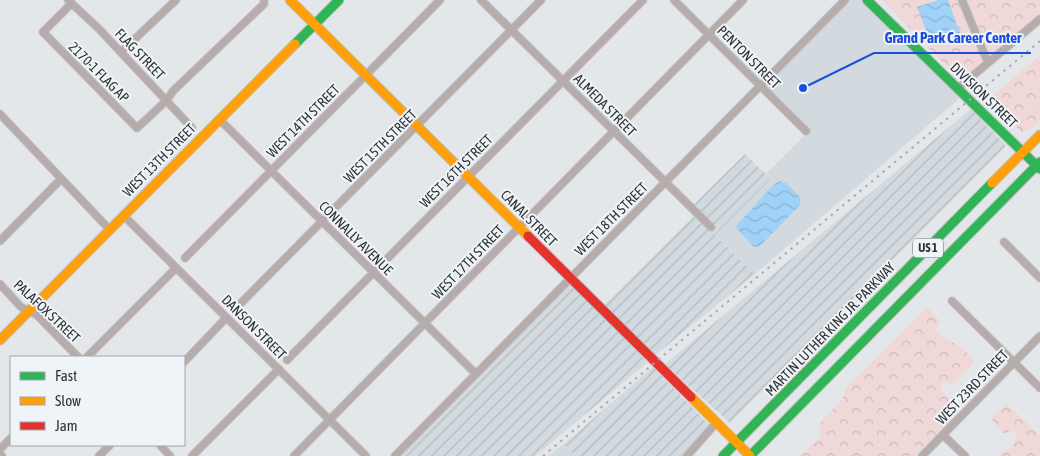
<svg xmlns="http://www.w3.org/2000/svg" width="1040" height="456" font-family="'Asap Condensed',sans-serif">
<defs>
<pattern id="industrial-furrows" width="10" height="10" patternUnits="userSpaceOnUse" patternTransform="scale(1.25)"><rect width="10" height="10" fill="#d2d9df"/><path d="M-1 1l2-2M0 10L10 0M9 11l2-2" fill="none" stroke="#b5bbc0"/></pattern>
<pattern id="forest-crowns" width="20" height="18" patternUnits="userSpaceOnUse" patternTransform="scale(1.25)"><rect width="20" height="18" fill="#efd8d7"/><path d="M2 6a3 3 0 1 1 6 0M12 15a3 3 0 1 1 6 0" fill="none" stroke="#cdbab9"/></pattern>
<pattern id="water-waves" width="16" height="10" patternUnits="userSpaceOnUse" patternTransform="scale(1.25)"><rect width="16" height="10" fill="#a0d1f7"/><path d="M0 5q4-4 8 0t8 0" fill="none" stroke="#8ab4d4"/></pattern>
</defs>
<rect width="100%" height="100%" fill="#e4e7e9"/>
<path fill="#d2d9df" d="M839,0h22l99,98 -205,176 -40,-39 56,-56 -5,-5 38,-38 -49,-51z
M564,444l12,12h-27z"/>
<path fill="url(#industrial-furrows)" d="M971,109l35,37 -276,277 -65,-59z
M745,154l26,25 -56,56 40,39 -100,81 -51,-50 95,-94 -6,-6z
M570,284l78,78 -113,94h-136z
M653,367l62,64 -24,25h-115l-12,-12z"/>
<path fill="url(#forest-crowns)" d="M882,0h158v14l-79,65 -3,-1z
M1040,55v66l-8,8 -11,3 -30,-30v-5z
M927,307l13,14 -5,10 29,18 11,13 -23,23 -8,-3 -4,7 8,9 6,19 -39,39h-116l22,-19 -2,-13 24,-26 3,-11z
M1006,403l34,33v20h-42l3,-4 7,-1 10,-14 -6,-6 -8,3 -13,-16z"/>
<path fill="url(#water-waves)" d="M938,0h10l12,34 -28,11 -15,-38z
M780,181l6,2 14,14v8l-40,41 -6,1 -17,-18 -1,-3 37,-41z"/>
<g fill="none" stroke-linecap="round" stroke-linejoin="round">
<g stroke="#c1c3c4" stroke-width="9">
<path id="street" d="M68,0l31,29 93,99
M481,0l230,227
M674,0l132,131
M962,0l26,63
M71,4l-28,28 94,96 30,-28 6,-9 91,-87v-4
M121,52l55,-52
M957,89l83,-70
M0,114l110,116
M219,119l257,255
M124,216l242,240
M0,241l61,-62
M1004,242l36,36
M185,258l255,-258
M0,284l21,23 16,8 41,42
M952,301l88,87
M236,308l305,-308
M87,357l89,-89
M287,360l356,-360
M184,362l42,-44
M943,435l22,21
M160,445l10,11
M0,449l11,-11
M0,454l2,2
M99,456l11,-11
M192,456l87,-87
M294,456l449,-456
M395,456l450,-456
M687,456l30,-34
M922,456l118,-120"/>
</g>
<g stroke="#c1c3c4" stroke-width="11">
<path id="fast" d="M867,0l173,169
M295,44l44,-44
M723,456l269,-273
M750,456l290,-294"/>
</g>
<g stroke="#c1c3c4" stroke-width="11">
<path id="slow" d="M290,0l238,236
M992,183l48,-48
M0,340l295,-296
M691,397l59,59"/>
</g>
<g stroke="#c1c3c4" stroke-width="11">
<path id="jam" d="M528,236l163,161"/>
</g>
<use href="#street" stroke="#b6acab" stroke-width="7"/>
<use href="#fast" stroke="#30b455" stroke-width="9"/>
<use href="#slow" stroke="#ff9f0a" stroke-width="9"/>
<use href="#jam" stroke="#e5322d" stroke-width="9"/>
<path stroke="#ada9a9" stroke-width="2" stroke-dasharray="2.5 5" stroke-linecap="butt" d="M543,456l497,-415"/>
</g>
<g text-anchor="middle" stroke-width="4" stroke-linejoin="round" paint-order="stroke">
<rect fill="#eff4f8" stroke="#696c6e" stroke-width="1" x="913" y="238.5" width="30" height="19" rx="4"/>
<g font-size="12" font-weight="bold" fill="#2f3133">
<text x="928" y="252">US 1</text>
</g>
<g font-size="14" fill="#2f3133" stroke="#eff4f8">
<text transform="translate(140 54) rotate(46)" y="5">FLAG STREET</text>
<text transform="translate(749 57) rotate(45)" y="5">PENTON STREET</text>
<text transform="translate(99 72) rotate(45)" y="5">2170-1 FLAG AP</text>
<text transform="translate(984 95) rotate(44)" y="5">DIVISION STREET</text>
<text transform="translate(605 105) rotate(45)" y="5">ALMEDA STREET</text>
<text transform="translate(303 121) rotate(-45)" y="5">WEST 14TH STREET</text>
<text transform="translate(380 146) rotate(-45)" y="5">WEST 15TH STREET</text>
<text transform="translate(159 160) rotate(-45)" y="5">WEST 13TH STREET</text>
<text transform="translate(456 171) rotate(-45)" y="5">WEST 16TH STREET</text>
<text transform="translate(529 218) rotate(45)" y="5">CANAL STREET</text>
<text transform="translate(611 219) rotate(-45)" y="5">WEST 18TH STREET</text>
<text transform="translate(356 238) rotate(45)" y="5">CONNALLY AVENUE</text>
<text transform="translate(468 262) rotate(-46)" y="5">WEST 17TH STREET</text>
<text transform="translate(47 311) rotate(43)" y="5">PALAFOX STREET</text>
<text transform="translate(254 327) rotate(45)" y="5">DANSON STREET</text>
<text transform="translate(830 329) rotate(-46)" y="5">MARTIN LUTHER KING JR. PARKWAY</text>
<text transform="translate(972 387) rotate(-46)" y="5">WEST 23RD STREET</text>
</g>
</g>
<path fill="none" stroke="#1d4ed8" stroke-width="2" d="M803 88L874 53H1031"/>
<circle fill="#1d4ed8" stroke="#eff4f8" stroke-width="2" cx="803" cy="88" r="5"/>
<g font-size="15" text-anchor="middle" font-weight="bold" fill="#1d4ed8" stroke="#eff4f8" stroke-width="4" stroke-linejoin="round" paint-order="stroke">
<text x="953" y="43">Grand Park Career Center</text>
</g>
<rect x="10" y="356" width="175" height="90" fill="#eff4f8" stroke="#a2a6a9"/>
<rect x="20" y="372" width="25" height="8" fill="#30b455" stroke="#a2a6a9"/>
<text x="55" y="381" font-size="15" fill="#2f3133">Fast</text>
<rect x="20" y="397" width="25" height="8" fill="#ff9f0a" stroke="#a2a6a9"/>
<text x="55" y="406" font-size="15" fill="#2f3133">Slow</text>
<rect x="20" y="422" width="25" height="8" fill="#e5322d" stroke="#a2a6a9"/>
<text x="55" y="431" font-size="15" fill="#2f3133">Jam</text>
</svg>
